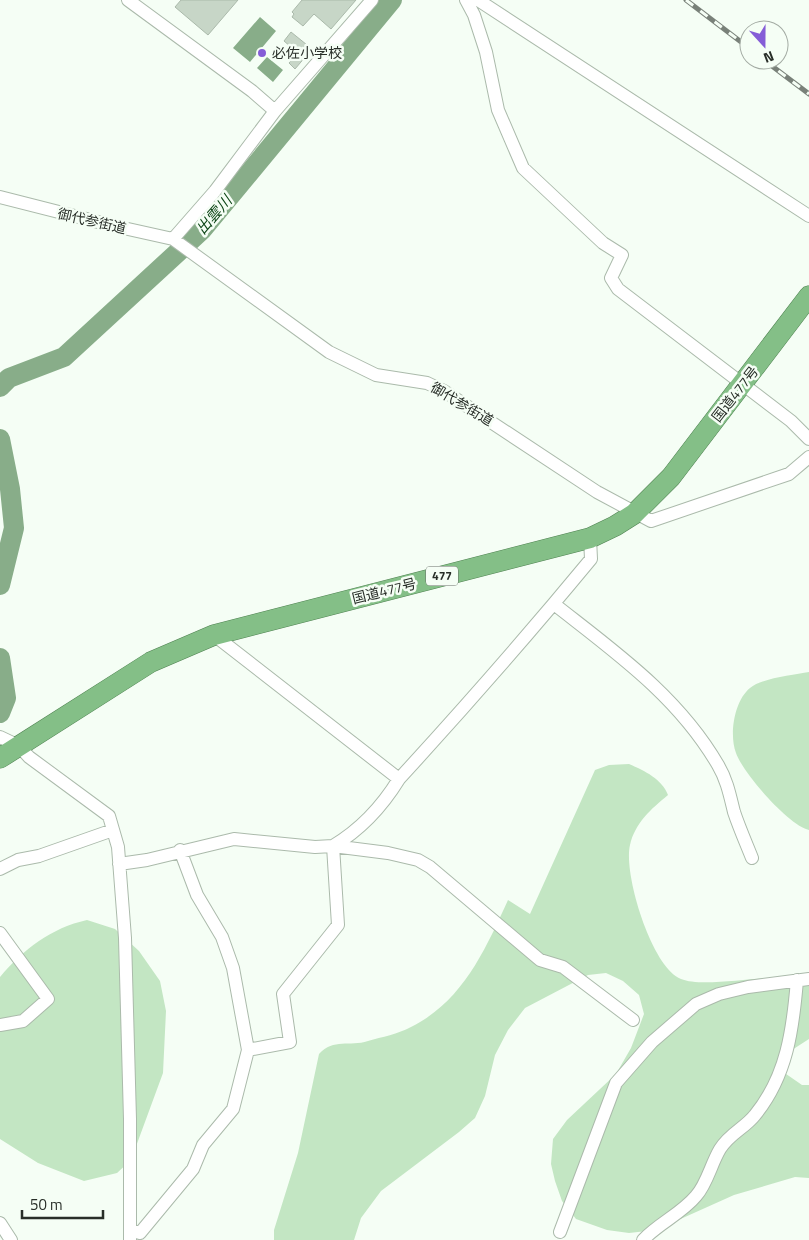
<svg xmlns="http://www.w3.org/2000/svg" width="809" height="1240" font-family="'Titillium Web','Noto Sans JP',sans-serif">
<rect width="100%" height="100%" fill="#f5fef5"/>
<path fill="#c3e6c3" d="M809,672v158c-21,-5 -66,-57 -73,-77 -7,-18 -2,-52 14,-65 12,-10 43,-13 59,-16z
M629,764c16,7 33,15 39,31 -17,14 -33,28 -38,50 -7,29 22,123 51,134 20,8 66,-1 90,-1 13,0 25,1 38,1v60l-28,18 -5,10 26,18h7v93l-14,-1 -61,18 -78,35 -27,3 -22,-3 -31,-11 -14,-18 -7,-20 -4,-17 2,-25 14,-19 49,-46 15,-26 13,-34 -5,-19 -16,-14 -17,-8 -18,2 -63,33 -17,22 -13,25 -10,41 -10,22 -16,14 -78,59 -20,27 -7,22h-80v-10l24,-77 21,-99c15,-16 30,-7 49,-13 14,-4 30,-7 43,-14 52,-26 74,-77 97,-127l22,14 65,-144 14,-5z
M87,920l28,9 24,22 21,30 6,30 -3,62 -32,87 -14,13 -33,8 -46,-18 -38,-24v-162c24,-28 51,-49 87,-57z"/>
<path fill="#88ad89" d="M260,17l16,14 -26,31 -17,-14z
M267,57l16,13 -10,12 -16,-14z"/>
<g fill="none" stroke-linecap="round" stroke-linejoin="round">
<path stroke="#88ad89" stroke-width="20" d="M0,387l9,-9 55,-21 138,-127 190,-230
M0,439l10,50 4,39 -14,57
M0,658l6,40 -6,15"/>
</g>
<path fill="#c7d6c7" stroke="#aab9aa" d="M181,0h57l-30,35 -33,-28z
M302,0h54l-25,29 -17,-15 -11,12 -11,-9 2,-3 -2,-2z
M291,32l21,17 -17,20 -6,-6 9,-10 -14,-12z"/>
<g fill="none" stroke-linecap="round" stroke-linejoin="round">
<g stroke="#abbaab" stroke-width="14">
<path id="minor" d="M128,0l124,91 23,20 -60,80 -42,48
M466,0l8,15 12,37 12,58 25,58 80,75 19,12 -11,23 7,11 173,132 18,18
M478,0l331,216
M275,111l97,-111
M0,197l110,28 63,14 156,113 47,23 51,8 17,8 153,101 54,29 138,-47 20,-17
M554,604c61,48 124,92 164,161 9,15 12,31 16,47 5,15 12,31 18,46
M214,635l185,144
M0,737l19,9 10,11 80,59 9,31 7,91 5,181v121
M333,846c27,-16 50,-41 66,-67 66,-72 130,-145 192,-220l-1,-21
M119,864l28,-4 87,-21 81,8 18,-1 55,7 30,7 12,7 110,93 23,7 70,53
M0,869l18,-9 21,-4 74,-26
M0,933l48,66 -25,22 -23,4
M248,1050l42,-8 -7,-48 55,-69 -5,-79
M0,1223l11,17
M131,1230l9,3 53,-64 10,-24 30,-36 15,-59 -15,-82 -11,-31 -25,-42 -17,-45
M560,1232l56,-149 36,-41 44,-38 23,-10 29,-7 61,-8
M643,1240c16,-17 38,-26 53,-44 11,-12 15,-32 24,-47 10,-16 25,-21 35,-34 32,-39 38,-86 42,-135"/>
</g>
<g stroke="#508252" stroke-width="21">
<path id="trunk" d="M0,758l151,-96 63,-27 376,-97 25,-12 19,-12 37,-37 138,-181"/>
</g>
<use href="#minor" stroke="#fff" stroke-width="12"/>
<use href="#trunk" stroke="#84bf87" stroke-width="20"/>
<g stroke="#798179" stroke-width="5">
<path id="rail" d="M686,0l63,48
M764,60l45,34"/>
</g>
<use href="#rail" stroke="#f5fef5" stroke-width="3" stroke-dasharray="9" stroke-linecap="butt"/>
</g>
<circle fill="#855dd7" stroke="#f5fef5" stroke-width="2" cx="262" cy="53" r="5"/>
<g text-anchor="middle" stroke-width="5" stroke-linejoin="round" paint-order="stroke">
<rect fill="#f5fef5" stroke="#666c66" stroke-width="1" x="426" y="566.5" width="32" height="19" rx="4"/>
<g font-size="12" font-weight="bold" fill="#282e28">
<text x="442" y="580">477</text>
</g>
<g font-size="14" fill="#282e28" stroke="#f5fef5" text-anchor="start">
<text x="272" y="58">必佐小学校</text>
</g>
<g font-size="14" fill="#282e28" stroke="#f5fef5">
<text transform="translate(92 221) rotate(13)" y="5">御代参街道</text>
<text transform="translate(735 394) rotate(-52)" y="5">国道477号</text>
<text transform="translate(462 404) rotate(31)" y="5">御代参街道</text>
<text transform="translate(384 591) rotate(-14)" y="5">国道477号</text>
</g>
<g font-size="15" font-style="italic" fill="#0d4516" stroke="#f5fef5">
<text transform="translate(214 215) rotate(-49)" y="5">出雲川</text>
</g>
</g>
<g transform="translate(764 45) rotate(159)"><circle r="24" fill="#f5fef5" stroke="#a3aba3"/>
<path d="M0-4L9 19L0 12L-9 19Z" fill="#855dd7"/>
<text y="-8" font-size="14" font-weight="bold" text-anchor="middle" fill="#282e28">N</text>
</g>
<path d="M22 1210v8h81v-8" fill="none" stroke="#282e28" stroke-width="2.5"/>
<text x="30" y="1210" font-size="15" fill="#282e28" stroke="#f5fef5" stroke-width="4" paint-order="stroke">50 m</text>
</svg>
